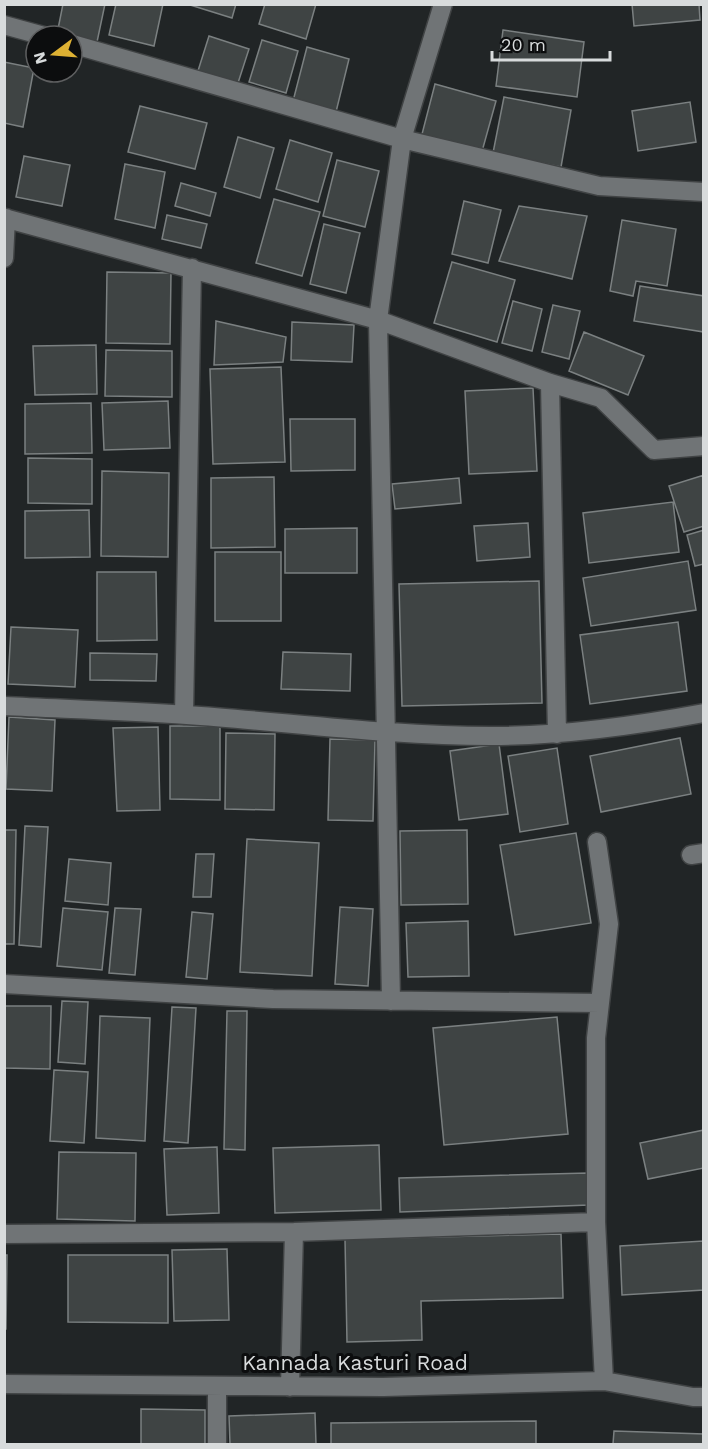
<svg xmlns="http://www.w3.org/2000/svg" width="708" height="1449" font-family="'Work Sans',sans-serif">
<rect width="100%" height="100%" fill="#212526"/>
<path fill="#3f4444" stroke="#7b8081" stroke-width="1.5" d="M63,4h42l-8,38 -40,-8z
M116,4h47l-9,42 -45,-11z
M187,4h49l-4,14z
M265,4h51l-10,35 -47,-15z
M632,4h67l1,16 -66,6z
M503,30l81,12 -7,55 -81,-11z
M209,36l40,13 -12,37 -40,-12z
M262,40l36,11 -12,42 -37,-11z
M307,47l42,12 -14,57 -43,-11z
M4,62l30,6 -11,59 -19,-4z
M435,84l61,17 -15,54 -60,-17z
M504,97l67,13 -10,57 -68,-14z
M690,102l6,40 -58,9 -6,-40z
M140,106l67,17 -12,46 -67,-17z
M238,137l36,11 -14,50 -36,-11z
M290,140l42,13 -14,49 -42,-13z
M24,156l46,9 -8,41 -46,-9z
M337,160l42,11 -14,56 -42,-11z
M125,164l40,8 -10,56 -40,-9z
M181,183l35,10 -6,23 -35,-10z
M274,199l46,13 -18,64 -46,-13z
M464,201l37,9 -13,53 -36,-9z
M519,206l68,10 -15,63 -73,-18z
M167,215l40,9 -6,24 -39,-9z
M622,220l54,9 -9,57 -31,-5 -3,15 -23,-5z
M324,224l36,9 -14,60 -36,-9z
M452,262l63,18 -18,62 -63,-19z
M107,272l64,1 -1,71 -64,-1z
M640,286l64,10v36l-70,-11z
M513,301l29,8 -10,42 -30,-8z
M553,305l27,6 -11,48 -27,-7z
M216,321l70,16 -3,25 -69,3z
M292,322l62,3 -2,37 -61,-2z
M584,332l60,24 -16,39 -59,-24z
M96,345l1,49 -62,1 -2,-49z
M106,350l66,1v46l-67,-1z
M281,367l4,95 -72,2 -3,-95z
M533,388l4,83 -68,3 -4,-83z
M168,401l2,47 -66,2 -2,-47z
M91,403l1,50 -67,1v-50z
M290,419h65v51l-64,1z
M28,458l64,1v45l-64,-1z
M102,471l67,2 -1,84 -67,-1z
M704,475v51l-20,6 -15,-46z
M274,477l1,70 -64,1v-70z
M459,478l2,25 -66,6 -3,-25z
M673,502l6,50 -90,11 -6,-50z
M89,510l1,47 -65,1v-47z
M528,523l2,34 -53,4 -3,-35z
M357,528v45h-72v-44z
M704,530v34l-9,2 -8,-31z
M215,552h66v69h-66z
M688,561l8,49 -105,16 -8,-48z
M97,572h59l1,68 -60,1z
M539,581l3,122 -140,3 -3,-122z
M678,622l9,69 -97,13 -10,-69z
M11,627l67,3 -3,57 -67,-3z
M283,652l68,2 -1,37 -69,-2z
M90,653l67,1 -1,27 -66,-1z
M9,717l46,3 -3,71 -46,-2z
M170,726h50v74l-50,-1z
M158,727l2,83 -43,1 -4,-83z
M226,733l49,1 -1,76 -49,-1z
M680,738l11,56 -90,18 -11,-56z
M330,739l45,1 -2,81 -45,-1z
M499,744l9,70 -49,6 -9,-69z
M557,748l11,76 -48,8 -12,-76z
M25,826l23,1 -7,120 -22,-2z
M4,830h12l-2,114h-10z
M467,830l1,74 -67,1 -1,-74z
M576,833l15,90 -76,12 -15,-90z
M247,839l72,4 -7,133 -72,-4z
M196,854h18l-3,43h-18z
M69,859l42,4 -3,42 -43,-4z
M340,907l33,2 -5,77 -33,-2z
M63,908l45,4 -6,58 -45,-4z
M115,908l26,1 -6,66 -26,-2z
M192,912l21,2 -6,65 -21,-2z
M468,921l1,55 -61,1 -2,-54z
M62,1001l26,1 -3,62 -27,-2z
M4,1006h47l-1,63 -46,-1z
M172,1007l24,1 -8,135 -24,-2z
M227,1011h20l-2,139 -21,-1z
M100,1016l50,2 -5,123 -49,-3z
M557,1017l11,117 -124,11 -11,-117z
M54,1070l34,2 -4,71 -34,-2z
M704,1130v38l-56,11 -8,-36z
M379,1145l2,65 -106,3 -2,-65z
M217,1147l2,66 -52,2 -3,-66z
M59,1152l77,1 -1,68 -78,-2z
M588,1173l1,32 -189,7 -1,-34z
M561,1234l2,64 -142,3 1,39 -75,2 -2,-103z
M704,1241v49l-82,5 -2,-49z
M227,1249l2,71 -55,1 -2,-71z
M4,1255h3l-1,74h-2z
M68,1255h100v68l-100,-1z
M141,1409l64,1v34h-64z
M315,1413l1,31h-86l-1,-28z
M536,1421v23h-205v-21z
M614,1431l90,3v10h-91z"/>
<g fill="none" stroke-linecap="round" stroke-linejoin="round">
<g stroke="#404344" stroke-width="21">
<path id="minor" d="M4,25l40,11
M72,44l330,95 197,47 105,6
M4,218l374,102 172,63 51,15 53,52 50,-4
M4,258l2,-40
M550,383l7,351
M4,706c61,3 122,5 183,9 101,7 202,21 304,21 71,0 143,-10 213,-23
M184,715l8,-447
M597,842l12,82 -13,114v184l8,159
M691,855l13,-2
M4,984l269,15 327,4
M391,1001l-13,-681 24,-181 41,-135
M4,1234l290,-2 302,-10
M4,1384l379,3 221,-6 89,16h11
M290,1387l4,-155
M217,1444v-58"/>
</g>
<use href="#minor" stroke="#707476" stroke-width="18"/>
</g>
<g text-anchor="middle" stroke-width="6" stroke-linejoin="round" paint-order="stroke">
<g font-size="21" fill="#d8dbdc" stroke="#0c0d0e">
<text x="355" y="1370">Kannada Kasturi Road</text>
</g>
</g>
<rect width="708" height="1449" fill="none" stroke="#d8dbdc" stroke-width="12"/>
<g transform="translate(54 54) rotate(254)"><circle r="28" fill="#0c0d0e" stroke="#5e5f60" stroke-width="1.5"/>
<path d="M0-4.5L10 22L0 15L-10 22Z" fill="#deb133"/>
<text y="-9" font-size="16" font-weight="bold" text-anchor="middle" fill="#d8dbdc">N</text>
</g>
<path d="M492 51v9h118v-9" fill="none" stroke="#d8dbdc" stroke-width="3"/>
<text x="501" y="51" font-size="18" fill="#d8dbdc" stroke="#0c0d0e" stroke-width="4.5" paint-order="stroke">20 m</text>
</svg>
